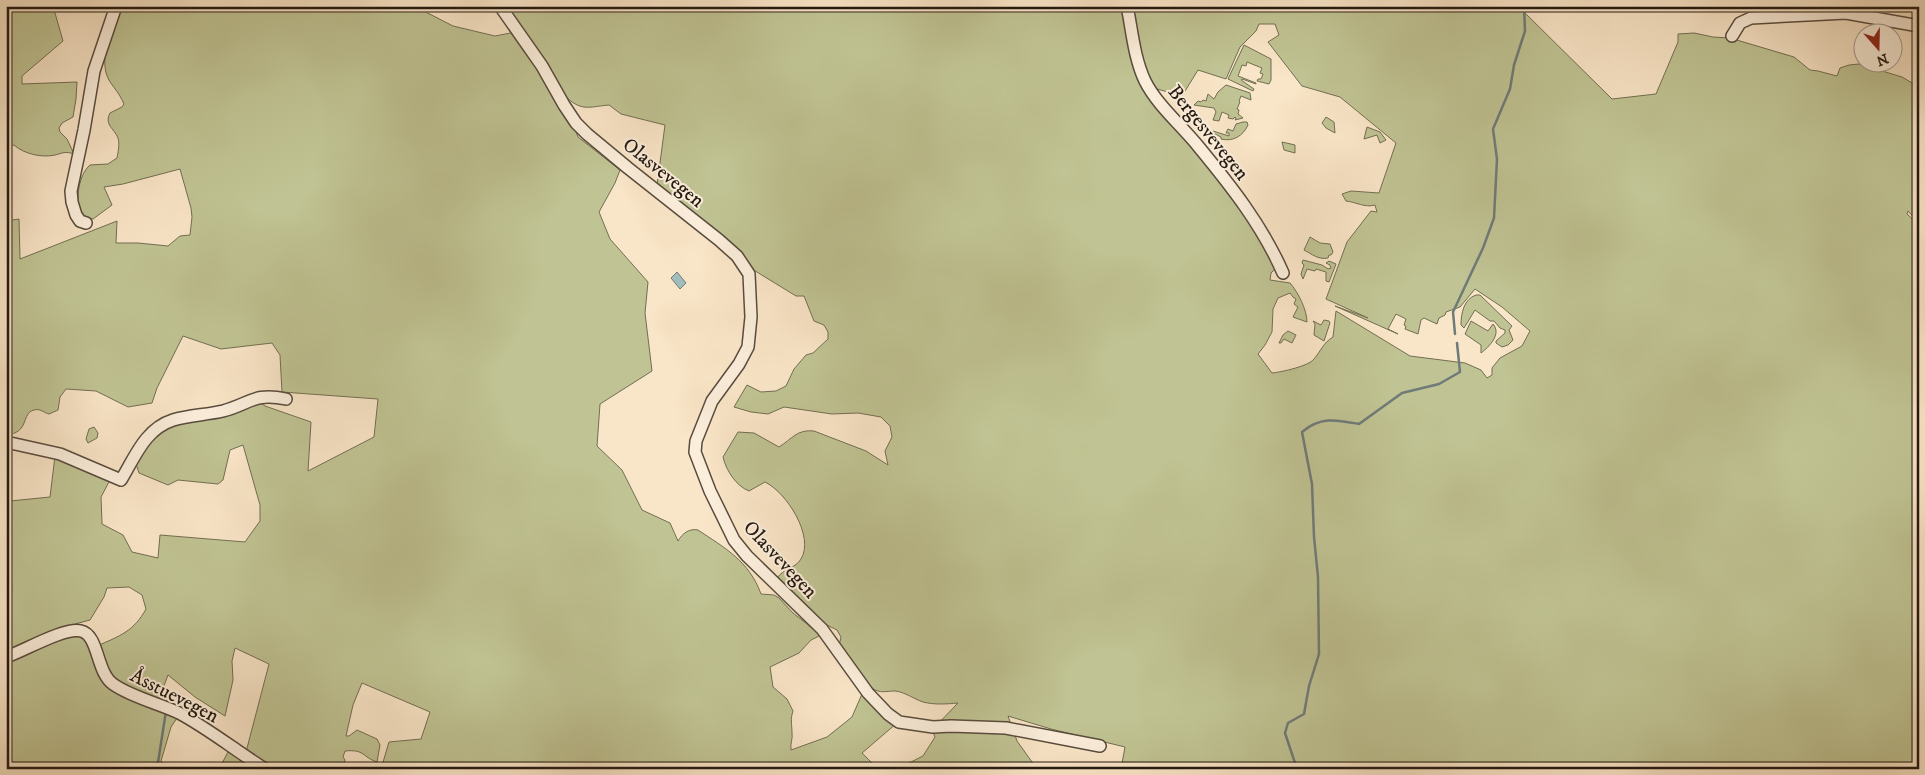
<svg xmlns="http://www.w3.org/2000/svg" width="1925" height="775" font-family="'IM FELL DW Pica',serif">
<rect width="100%" height="100%" fill="#f9e5c7"/>
<filter id="stains"><feTurbulence type="fractalNoise" baseFrequency=".004" numOctaves="4"/><feColorMatrix values="0 0 0 0 .2 0 0 0 0 .09 0 0 0 0 .02 0 0 0 .5 -.17"/></filter>
<radialGradient id="worn" r=".72"><stop offset=".6" stop-color="#630" stop-opacity="0"/><stop offset="1" stop-color="#630" stop-opacity=".3"/></radialGradient>
<path fill="#c0c393" stroke="#726e52" fill-rule="evenodd" d="M6,6h47l10,35 -41,35v8l55,-2 -1,17 -3,18 -11,6 -3,5 1,4 7,7 7,15c-9,-3 -11,-1 -19,1 -13,3 -31,-1 -41,-10l-8,3z
M121,6h293l39,20 42,10 21,-4 56,89 6,16 42,33 -5,13 -16,29 11,27 38,43 -3,31 7,58 -52,33 -3,42 25,24 20,40 28,13 8,18c4,-7 11,-13 20,-11 27,18 51,31 63,64l13,1 5,3 14,15 28,22 -10,5 -12,13 -29,14 3,20 14,12 6,12c-3,9 -1,13 -1,22 1,6 -2,10 -1,17l36,-13 25,-20 10,-23 35,29 -35,30 16,16h-407l-25,-6 -29,6h-36l8,-27 32,-3 9,-27 -68,-29 -9,22 -7,31h3l8,-6 20,9 3,6 -3,17c-15,-5 -12,-13 -32,-11l-2,6 2,3 -2,9h-73l-24,-17 23,-88 -34,-16 -3,13 1,19 -8,36 -30,-19 -27,-22 -9,24 -43,-16 -26,-33 9,27 15,13 63,28 -6,9 -10,34 7,8h-162v-161l6,-17 -2,-38h-4v-54l4,2 40,-4 5,-41 55,24 -9,17 1,27 21,11 9,17 26,6 2,-23 85,7 15,-21v-16l-17,-60 -13,5 -7,30 -5,4 -40,-4 -10,5 -29,-12 -3,-9 9,-19 26,-22 74,-18 16,-2 4,3 46,16 -3,49 66,-34 4,-38 -96,-7 -2,-37 -8,-12 -51,6 -38,-13 -26,52 -5,15 -24,4 -32,-16 -30,-2 -6,8 -2,13 -9,4c-5,-1 -9,-6 -15,-4 -13,3 -4,23 -28,25v-214l13,-2 1,40 97,-38 -1,22h22l30,3 12,-10 10,-1 2,-18 -1,-9 -11,-39 -57,15 -19,3 8,18 -19,14 -8,-1c-12,-12 -7,-43 5,-53l18,-1 9,-6c1,-6 3,-14 1,-20 -4,-10 -14,-13 -8,-25l12,-6 2,-3c-9,-21 -21,-21 -19,-48zM129,587l13,8 4,14c-12,22 -26,27 -49,37l-15,-18 -7,-4 15,-4 14,-23 3,-9z
M504,6h621l13,61 109,143 28,59 -4,4 -1,7 20,3c8,9 17,27 17,39l-14,-5 5,-10 -4,-3 2,-5 -3,-2 -3,-4 -12,5 -5,11 -1,23 -7,13 -7,9 14,19c10,-1 37,-7 42,-14 7,-8 9,-16 19,-22l3,-26 74,45 55,7 16,7 6,8 5,-3v-7l8,-10 22,-12 8,-15 -28,-24 -27,-18 -15,18 -14,5 -1,3 -6,3 -2,6 -13,-6 -3,2 -3,14 -13,-5 1,-3 -2,-1 2,-6 -10,-5 -8,15 10,5 -63,-28 33,12 -42,-19 21,-57 24,-31 6,1 -2,-7c-10,3 -19,-3 -29,-4l-4,-7 9,-3 28,2 17,-50 -56,-46 -38,-11 -34,-44 11,-7 -4,-11h-16l-3,7 -16,16 -14,32 -28,-9 -16,26 -25,-7 -10,-14 -17,-69h392l3,7 87,86 44,-5 22,-52v-8l16,-1 19,4 17,1 64,19 16,13 8,1 19,5 3,-8 9,-3 10,-1 43,13 17,10v136l-11,-12 -1,3 12,11v544h-798l4,-22 -74,-18 -43,-13 9,25 20,28h-140l26,-13 12,-19 -3,-7 26,-27c-11,1 -24,2 -35,-1 -9,-3 -18,-10 -28,-11 -9,0 -15,3 -23,-3 -13,-10 -23,-29 -33,-42l2,-9 -4,-7 -16,-8 -44,-44c6,-9 19,-10 24,-19 14,-23 -15,-67 -36,-77l-16,9c-13,-5 -23,-21 -26,-34l15,-25 16,1 25,14c13,-8 18,-18 35,-16l52,20 22,14 -3,-14 7,-14 -2,-11 -9,-9 -23,-4 -26,1 -48,-7 -16,7 -17,-2 -17,-5 13,-22 14,7 15,-1 10,-5 8,-17 12,-14 7,-2 15,-14v-7l-4,-7 -10,-4 -10,-25h-8l-44,-27c-8,-22 -74,-67 -95,-84l8,-60 -44,-11 -12,-9c-21,2 -28,7 -45,-10z
M1244,45l27,14v21l-2,4 -12,-3 1,-2h3l2,-5 -3,-1 2,-5 -15,-6 -1,4 -4,-1 -4,11 18,7v1l-14,-5 -1,1 13,9 -1,2 -25,-12z
M1226,85l24,8 1,7 -10,-4 -2,5 1,1 -3,7 2,1 -1,4 5,4 -8,2 1,-2 -1,-1 -2,2 -5,-1 1,-3 -7,-3 -3,9 -6,-1 3,-8 -2,-4 -20,-3 4,-4 3,1 2,-2 3,1 2,-7 6,5 4,-7z
M1326,117l8,5 1,11 -9,-5 -4,-5z
M1243,122h4l1,3c-5,11 -15,17 -27,14v-2l-10,-5 2,-1 16,5v-3h-3l2,-4 5,2 3,-7z
M1367,127l13,5 6,8 -6,3 -3,-8 -13,4z
M1282,142l13,3v8l-11,-3z
M1310,237l10,6 10,1 3,8 -2,3h-2l-1,3c-10,2 -16,-4 -24,-8z
M1303,260l19,5 6,4 3,-1 -1,-3 -4,-2 3,-2 7,3 -7,18 -3,-1v-9l-10,-3 -1,2 -8,-2 -4,10 -2,-5 3,-9 -2,-2z
M1476,295h4l32,31 -3,4 4,10 -5,5 -6,2 -6,-4v-2l9,-8v-3l-5,-2 -6,-7h-4l-15,-11 -11,18 -3,-3c0,-12 3,-26 15,-30z
M1324,320l5,1 1,2 -6,18 -10,-6 1,-11 -2,-3 8,4z
M1471,321l17,10 5,-7c9,10 -4,23 -12,29v-8l-16,-11z
M1288,331l8,4 -4,8 -8,-4 -3,4h-2l4,-8z
M94,427l4,6 -1,5 -9,5 -2,-4 3,-10z
M228,752l27,17h-36z"/>
<path fill="#a1bdbe" stroke="#6f7b79" d="M677,272l9,11 -6,6 -9,-11z"/>
<g fill="none" stroke-linecap="round" stroke-linejoin="round">
<path stroke="#6f7b79" stroke-width="2.5" d="M1455,334l-2,-22 30,-64 11,-30 3,-59 -4,-30 17,-40 4,-24 11,-34 -1,-25
M157,769l9,-58
M1297,769l-12,-36 3,-10 16,-9 5,-28 10,-32 -1,-77 -4,-40 -2,-53 -10,-52c19,-16 35,-12 57,-8l43,-31 37,-9 21,-12 -3,-29"/>
<g stroke="#594c3e" stroke-width="14">
<path id="minor" d="M500,6l42,60 22,39 12,18 11,11 41,34 91,72 18,16 12,18 2,43 -3,30 -9,17 -27,37 -16,40 -1,11 15,39 24,49 13,16 75,73 46,64 20,21 11,8 34,5 18,-1 55,2 94,18
M1127,6c5,24 7,52 18,75 12,24 36,44 53,65 33,40 64,79 85,127
M1732,36l8,-13 11,-5 95,-5 73,13
M86,223l-6,-2 -4,-6 -4,-13 -1,-11 13,-61 10,-59 22,-65
M6,442l54,12 61,26c14,-23 24,-51 52,-60 16,-5 33,-5 50,-9 27,-7 31,-19 63,-12
M6,657c18,-6 58,-30 75,-26 18,4 15,41 32,53 18,13 45,19 66,29 30,16 57,38 86,56"/>
</g>
<use href="#minor" stroke="#fbeedb" stroke-width="11"/>
</g>
<g text-anchor="middle" stroke-width="4" stroke-linejoin="round" paint-order="stroke">
<g font-size="20" fill="#241911" stroke="#fbeedb">
<text transform="translate(1209 132) rotate(51)" y="7">Bergesvevegen</text>
<text transform="translate(664 172) rotate(39)" y="7">Olasvevegen</text>
<text transform="translate(781 559) rotate(47)" y="7">Olasvevegen</text>
<text transform="translate(175 695) rotate(27)" y="7">Åsstuevegen</text>
</g>
</g>
<rect width="1925" height="775" fill="none" stroke="#f9e5c7" stroke-width="25"/>
<rect x="8" y="8" width="1910" height="760" fill="none" stroke="#241911" stroke-width="2.5"/>
<rect x="12" y="12" width="1900" height="750" fill="none" stroke="#241911"/>
<g transform="translate(1878 48) rotate(160)"><circle r="24" fill="#fbeedb" stroke="#a5998a"/>
<path d="M0-4L9 19L0 12L-9 19Z" fill="#8f2418"/>
<text y="-8" font-size="14" font-weight="bold" text-anchor="middle" fill="#241911">N</text>
</g>
<rect width="100%" height="100%" filter="url(#stains)"/>
<rect width="100%" height="100%" fill="url(#worn)"/>
</svg>
